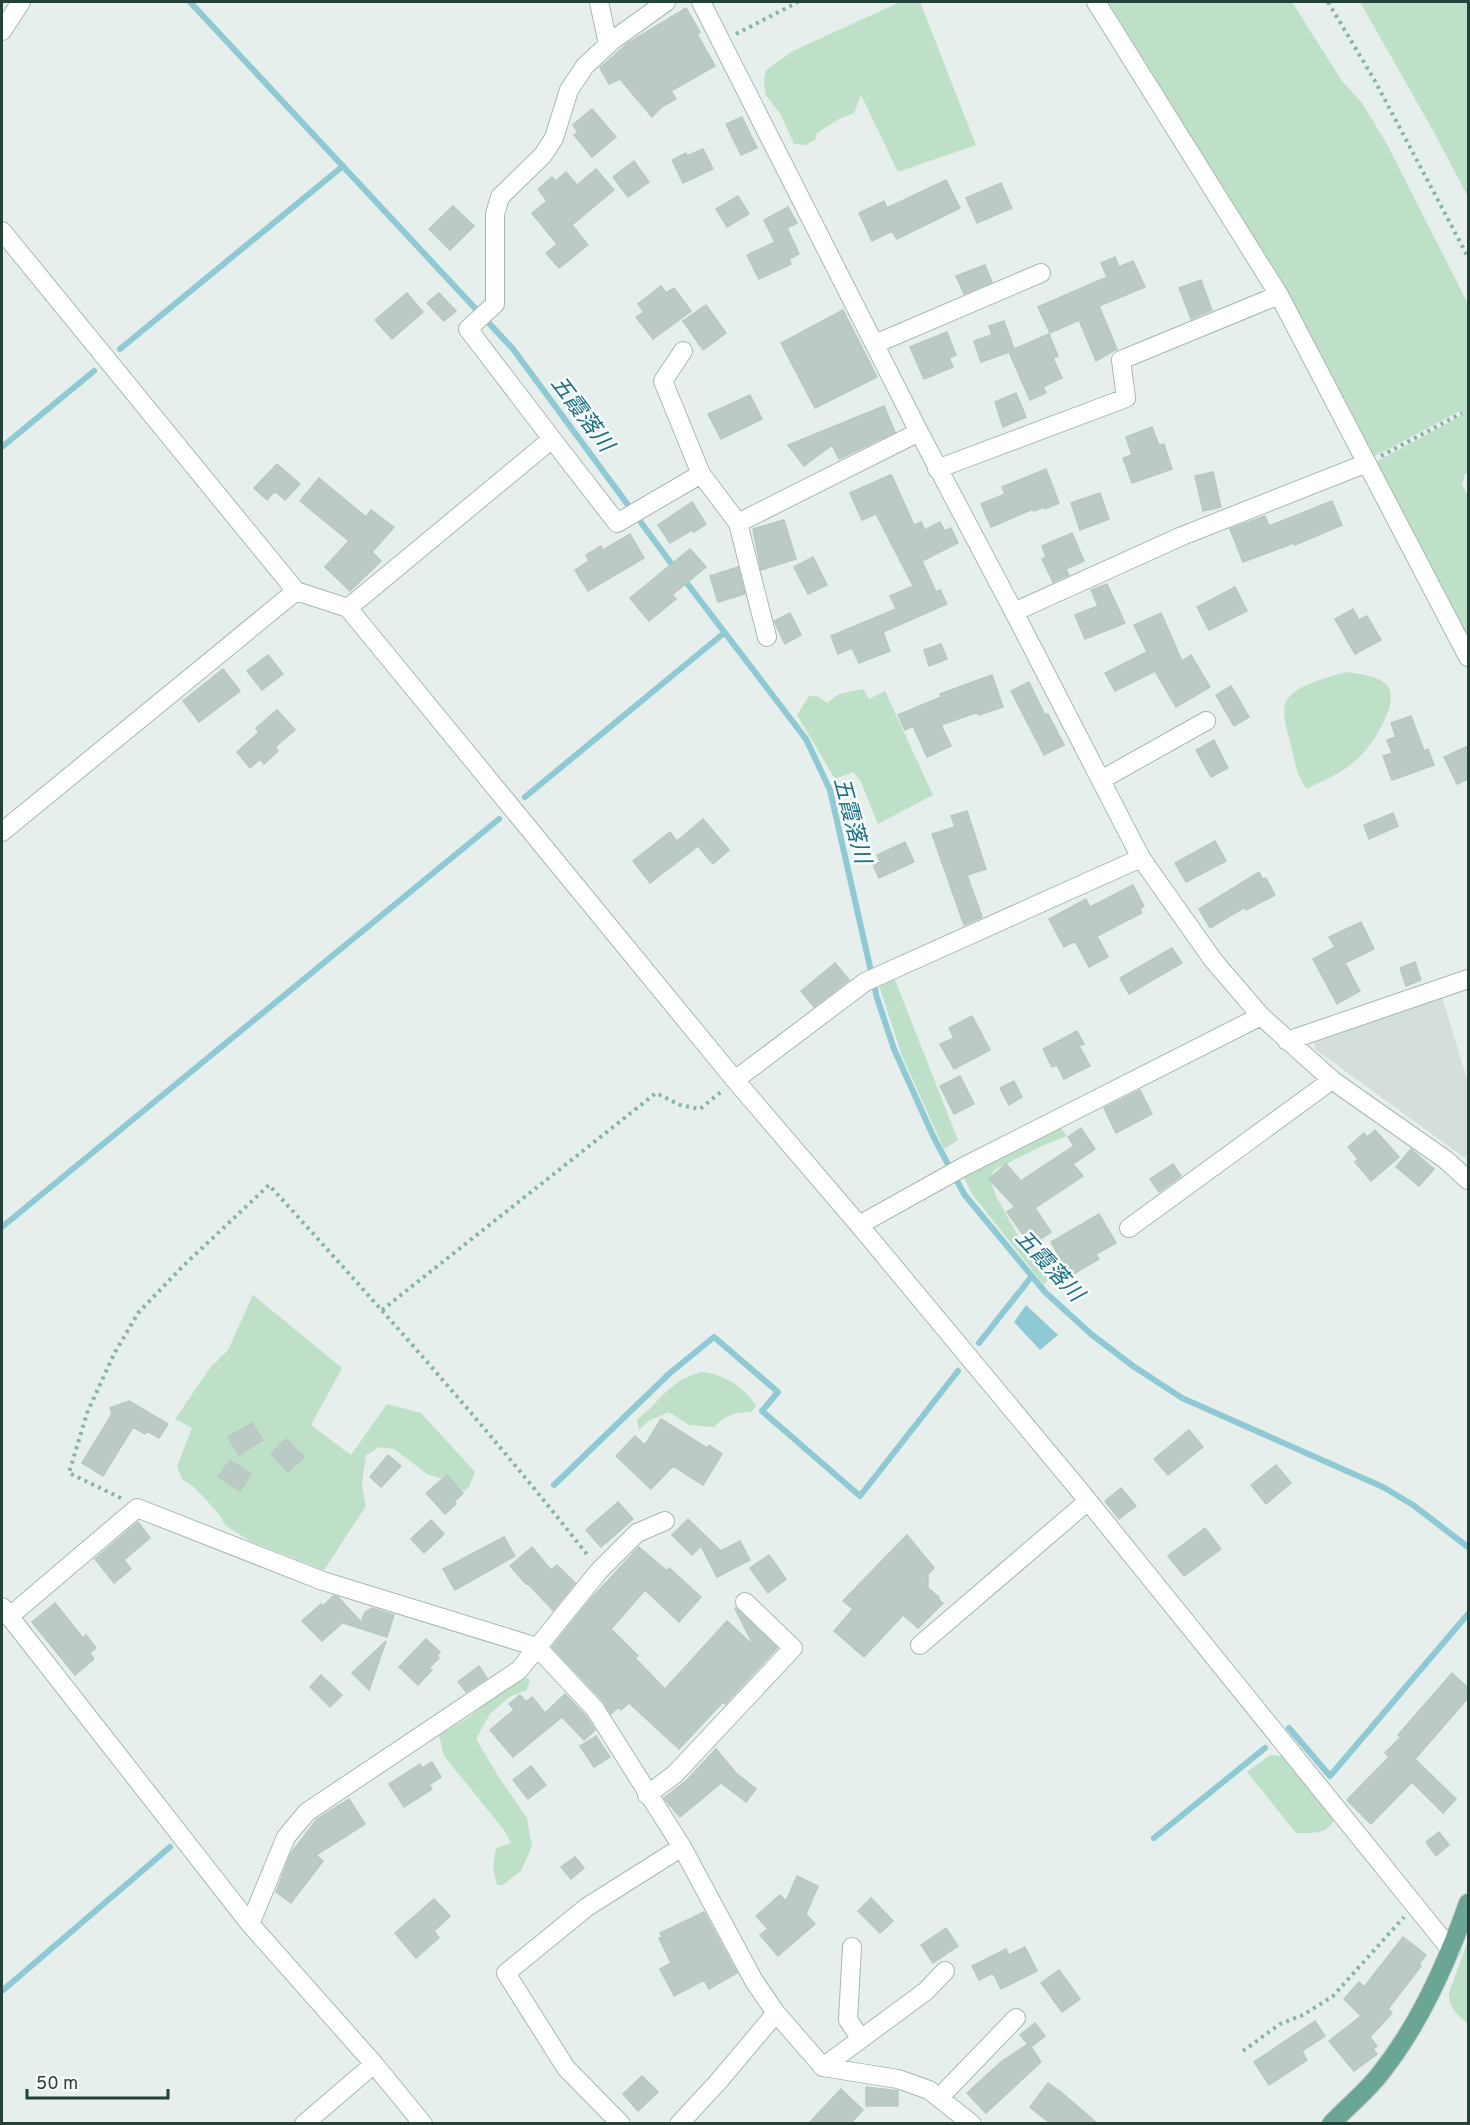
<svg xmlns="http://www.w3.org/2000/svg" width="1470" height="2125" font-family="Overpass,'Noto Sans JP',sans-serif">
<rect width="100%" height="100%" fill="#e6efeb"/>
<path fill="#d4dfda" d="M1442,997l26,86v68l-3,7 -150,-109 -1,-11z"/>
<path fill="#bfe0c8" d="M900,2h20l56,143 -78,27 -37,-77 -7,18 -15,6 -22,14 -2,7 -9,5 -12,-1 -13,-29 -16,-21 -1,-13 2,-11 27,-19z
M1108,2h184l50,79 20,22 26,43 80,158v168l-3,2 -3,11 6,11v145l-92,-179 88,-48 -4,-3 -87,46 -82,-159z
M1360,2h108v195l-33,-63z
M1346,672c41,5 57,13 35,55 -9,17 -20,31 -36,42 -12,8 -26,13 -38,20 -11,-14 -12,-27 -16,-44 -3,-12 -9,-28 -6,-41 5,-18 45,-27 61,-32z
M863,689l6,10 16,-8 48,104 -55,29 -18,-44 -7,-8 -18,7 -38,-64 12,-19h8l10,7 12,-9z
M893,975l65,165 -14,9 -42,-93 -24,-74z
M1060,1127l7,9 -25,10 -48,24 -4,9 6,17 26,47 29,32 -7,10 -72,-91 -9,-18z
M253,1295l89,73 -31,57 40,30 36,-51 34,9 54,59 -6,15 -5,4 -18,-11 -19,-6 -33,-25 -14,-2 -14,8 -4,29 4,22 -42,64 -74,-29 -24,-15 -8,-13 -23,-25 -13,-9 -5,-13 15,-38 -17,-9 35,-51 18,-18z
M702,1372c20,1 44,16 54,34l-5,6c-16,0 -26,3 -37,15l-25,-2 -20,-13 -21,9 -9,9 -2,-10c25,-20 32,-40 65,-48z
M525,1677l5,3 -3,10 -18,7 -19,17 -14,25 24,40 27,39 5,28 -11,25 -18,14h-6l-4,-17 3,-20 15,-5 -7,-13 -60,-74 -5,-21 27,-16 51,-40z
M1270,1755l11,1 36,34 18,26c-4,19 -23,17 -39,17l-49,-61z
M1468,1940v84c-10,-9 -20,-17 -19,-31z"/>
<path fill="#8ec9d4" d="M1026,1305l32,30 -18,15 -26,-28z"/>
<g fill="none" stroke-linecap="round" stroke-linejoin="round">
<path stroke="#8ec9d4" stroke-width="6" d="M190,2l323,347 163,221
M120,349l223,-183
M2,447l92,-76
M683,578l123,161 24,51 47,208 17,51 40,89 30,56 81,98 46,42 42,32 49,32 201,89 30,18 55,42
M525,797l199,-164
M2,1227l497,-408
M979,1343l53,-67
M554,1485l116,-112 44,-36 64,55 -16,19 98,85 98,-125
M1289,1728l41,48 138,-162
M1154,1838l111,-90
M2,1991l168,-144"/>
</g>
<path fill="#bbcac4" stroke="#b8c9c2" stroke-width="1.5" d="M686,8l14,24 -3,2 18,32 -44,25 5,8 -13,7 -11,11 -32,-38 -11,5 -9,-16 28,-25z
M592,109l24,28 -24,20 -18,-22 4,-3 -5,-7z
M742,117l15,31 -16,7 -15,-31z
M703,149l10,20 -30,14 -11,-23 14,-7 1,3z
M634,161l15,21 -21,15 -15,-20z
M596,169l18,21 -42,35 16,20 -29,23 -13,-15 11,-9 -25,-31 15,-12 -9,-12 14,-12 4,4 10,-9 11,13z
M946,180l14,28 -63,31 -5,-8 -20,10 -13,-28 25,-12 3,7z
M1001,183l11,25 -35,15 -11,-25z
M738,196l11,18 -22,13 -11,-18z
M453,206l21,20 -24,24 -21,-21z
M788,207l9,16 -10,5 12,26 -10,5 2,5 -32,15 -12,-24 28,-13 -11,-22z
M1115,257l4,10 14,-6 12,26 -46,19 18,43 -21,12 -17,-41 -29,13 -12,-26 69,-30 -6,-14z
M985,265l7,17 -28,12 -8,-18z
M1201,280l11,30 -21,9 -12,-31z
M661,286l5,7 8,-5 17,23 -38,28 -17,-22 8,-5 -6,-8z
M407,293l16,19 -31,27 -17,-19z
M439,293l17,18 -12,10 -17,-18z
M706,305l20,28 -23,17 -20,-29z
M843,310l34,67 -62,31 -34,-65z
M1004,321l10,28 35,-15 9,22 -5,2 9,20 -19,9 3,6 -16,7 -21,-48 -28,10 -7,-21 18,-6 -3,-9z
M947,332l9,23 -7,3 4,9 -29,12 -14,-32z
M1016,393l10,24 -23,10 -8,-25z
M750,395l12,24 -41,20 -13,-25z
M884,406l11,26 -56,27 -7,-14 -28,21 -16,-21z
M1152,427l7,18 5,-1 8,25 -40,14 -9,-25 9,-3 -6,-18z
M277,464l23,20 -15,16 -10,-9 -8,9 -13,-12z
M1046,469l13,34 -14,6 -1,-2 -10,4 -1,-2 -42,18 -10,-23 24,-10 -3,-7z
M1213,472l8,35 -18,4 -8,-35z
M890,475l2,1 22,49 7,-3 4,8 15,-8 5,9 6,-3 7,15 -36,18 14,31 4,-2 7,14 -64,28 7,19 -31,12 -7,-15 -14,6 -7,-18 65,-27 -6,-13 23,-10 -37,-72 -14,6 -12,-27z
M319,478l47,39 5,-7 23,17 -22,25 9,9 -31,30 -25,-24 24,-26 -49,-40z
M1100,493l9,26 -29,11 -9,-27z
M1332,501l10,24 -47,20 -1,-2 -51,19 -13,-33 35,-13 4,10z
M692,502l14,22 -12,8 -2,-2 -22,13 -12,-18z
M784,520l12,39 -35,11 -8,-41z
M1072,533l12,28 -18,8 3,6 -16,7 -11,-23 4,-2 -4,-11z
M630,534l14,24 -56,33 -13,-21 14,-9 -3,-6 15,-9 2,4z
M690,549l16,18 -34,28 4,4 -27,22 -19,-23z
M813,557l14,28 -19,9 -14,-27z
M738,567l7,27 -27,8 -8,-26z
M1107,584l18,39 -40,16 -10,-24 23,-9 -7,-16z
M1235,587l12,24 -38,19 -12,-23z
M1353,609l6,11 8,-4 14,24 -26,14 -20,-35z
M790,613l11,22 -16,9 -11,-23z
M1161,613l21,48 9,-6 19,32 -34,20 -21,-36 -40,20 -10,-18 42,-21 -13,-27z
M941,644l6,15 -18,7 -5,-16z
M268,655l15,19 -21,16 -15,-19z
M223,669l17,22 -41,31 -16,-21z
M992,675l11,32 -24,8 -1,-3 -37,13 10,21 -24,11 -14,-31 -8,4 -7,-15 43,-18 -1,-3z
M1029,682l16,33 3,-1 16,31 -20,10 -33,-64z
M1231,686l18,31 -15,9 -18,-31z
M277,710l18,20 -20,17 3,4 -14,13 -4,-5 -10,9 -13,-16 22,-20 -3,-4z
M1411,716l13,35 4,-2 6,16 -42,15 -9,-24 9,-3 -5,-13 9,-3 -5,-14z
M1214,740l14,28 -17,9 -15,-27z
M1468,746v33l-11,5 -13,-27z
M967,811l19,58 -19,6 15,42 -18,8 -32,-91 23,-7 -4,-11z
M1393,813l5,13 -29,13 -5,-14z
M703,819l26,31 -16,14 -15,-18 -48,37 -17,-22 37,-29 7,9z
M1215,841l11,20 -40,21 -11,-19z
M905,842l9,20 -35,16 -6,-13 7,-3 -3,-7z
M1259,872l3,7 4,-1 9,17 -29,15 -1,-3 -35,21 -11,-19z
M1133,885l11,21 -4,3 2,4 -45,23 11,21 -19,10 -14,-26 -11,6 -15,-28 37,-20 4,8z
M1361,922l13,27 -29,14 15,28 -23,13 -24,-45 22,-12 -6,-10z
M1172,948l10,15 -53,31 -9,-16z
M1415,962l6,18 -15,6 -6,-18z
M835,963l14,17 -35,27 -13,-16z
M972,1016l18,34 -36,19 -14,-25 14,-6 -5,-10z
M1077,1031l7,13 -5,2 11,20 -26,13 -7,-14 -5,2 -9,-18z
M960,1076l14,28 -20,10 -14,-28z
M1014,1081l8,16 -13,8 -9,-17z
M1140,1090l12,24 -36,19 -12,-25z
M1081,1128l14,21 -22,15 10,12 -48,32 16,24 -20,14 -24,-34 8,-5 -26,-28 17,-15 15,17 53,-35 -6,-9z
M1375,1130l24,27 -28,24 -16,-19 3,-3 -10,-12 16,-14 3,4z
M1411,1149l23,20 -15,17 -23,-19z
M1173,1164l8,12 -22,16 -9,-13z
M1099,1214l17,29 -20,11 3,5 -29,17 -19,-34z
M129,1401l39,23 -9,14 -12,-7 -2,3 -12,-7 -30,49 -21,-13 30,-49 -2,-6z
M661,1419l46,29 2,-3 13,9 -19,31 -30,-19 -22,23 -35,-33 19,-20 10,9z
M252,1423l11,17 -24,15 -11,-18z
M1189,1430l14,17 -35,28 -14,-16z
M286,1439l18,18 -16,15 -17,-18z
M388,1455l13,11 -20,21 -11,-10z
M230,1460l21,14 -11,17 -22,-14z
M1276,1465l15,18 -25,21 -15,-19z
M447,1475l16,18 -9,9 2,2 -11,10 -19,-21z
M1121,1488l15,18 -17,13 -14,-18z
M618,1502l15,17 -32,28 -15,-17z
M688,1519l33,32 19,-10 10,19 -33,17 -16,-31 -9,9 -20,-20z
M431,1520l13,14 -20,19 -13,-14z
M138,1522l12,16 -26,22 7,9 -17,14 -19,-24z
M1205,1528l16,21 -37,27 -16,-20z
M907,1535l27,33 -6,6v14l11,9v3l4,3 -25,25 -15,-13 -39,42 -30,-26 19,-22 -10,-8z
M504,1537l11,19 -60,34 -12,-21z
M532,1547l19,23 6,-5 18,18 -22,27 -26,-27 -1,1 -16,-18z
M639,1547l28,24 2,-3 32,29 -22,25 -34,-32 -34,39 27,27 -3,2 30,31 62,-68 27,25 -19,-37 1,-1 41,40 -52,56 -2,-2 -44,47 -50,-46 -8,7 -3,-3 -7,7 -8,-13 -51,-54 38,-47z
M769,1555l17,24 -18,14 -18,-25z
M333,1596l5,1 23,25 4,-10 7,-4 22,7 -7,22 -50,-16 4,3 -19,17 -20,-20 19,-17 2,2z
M55,1603l28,35 3,-3 10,13 -6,5 4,6 -19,16 -43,-53z
M426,1639l14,13 -3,4 2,2 -10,10 3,2 -14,15 -19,-18z
M386,1641l-17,49 -17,-17z
M479,1666l8,12 -21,14 -8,-10z
M1452,1673l16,15v10l-53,61 41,40 -13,14 -31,-31 -41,42 -24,-24 42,-43 -4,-4 16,-16 -3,-2z
M321,1675l21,20 -12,12 -20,-20z
M565,1694l21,22 9,14 -11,10 -22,-23 -49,40 -23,-27 24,-20 -5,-6 11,-9 6,7 6,-5 13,16z
M596,1736l14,21 -16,10 -14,-21z
M716,1749l20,24 20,16 -10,13 -25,-19 -41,34 -16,-19 23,-18z
M432,1762l9,15 -12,8 3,4 -28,18 -15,-23 31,-20 2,4z
M531,1766l15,19 -18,14 -15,-19z
M349,1799l16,25 -49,31 7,6 -32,42 -15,-11 15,-39 26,-34z
M1439,1832l10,13 -13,11 -10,-14z
M575,1857l9,11 -13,11 -10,-12z
M797,1876l21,10 -12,28 9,10 -37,32 -18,-21 8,-6 -12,-13 24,-21 6,6z
M871,1898l22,23 -13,12 -22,-22z
M434,1899l16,17 -16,15 5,7 -23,20 -21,-25z
M704,1912l33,61 -28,16 -5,-9 -30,16 -14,-27 11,-6 -12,-25 3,-1 -2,-4z
M946,1928l12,18 -25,17 -12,-18z
M1403,1937l23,18 -7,9 2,2 -33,43 4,4 -22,24 7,9 -4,3 4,5 -23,17 -25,-30 32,-25 -17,-17 15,-17 5,5z
M1025,1947l12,24 -36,18 -8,-16 -14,7 -7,-14 34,-17 3,6z
M1059,1970l21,29 -18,13 -21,-29z
M1315,2021l10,15 -23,15 5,9 -38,25 -15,-23z
M1035,2023l10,13 -14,11 10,15 -55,51 -19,-20 35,-32 26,-17 -8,-9z
M642,2076l16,16 -20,19 -15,-17z
M1048,2083l13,9 37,32h-47l-21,-17z
M866,2087l32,4v15h-32z
M841,2089l22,21 -13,14h-42z"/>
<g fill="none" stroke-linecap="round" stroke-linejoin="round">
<g stroke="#a8b8b2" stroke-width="20">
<path id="minor" d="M599,2l9,42
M701,2l218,430 95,180 127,246 72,102 48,56 71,64 114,80 22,20
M1096,2l183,293 189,362
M2,31l19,-29
M2,231l294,360
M875,344l166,-71
M683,351l-20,30 38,93
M552,439l-84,-110 27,-25v-90l5,-17 43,-42 11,-17 15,-48 16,-24 28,-26 53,-38
M937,469l189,-71 -5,-38 158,-65
M738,523l29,114
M348,608l204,-169 65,84 84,-49 37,49 181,-91
M1014,612l168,-76 185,-73
M1101,780l105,-59
M2,832l294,-241 52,17 387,472 124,145 221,266 371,459
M1287,1041l181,-62
M735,1080l130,-98 276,-124
M859,1225l104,-58 298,-151
M1129,1228l203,-148
M2,1607l248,317 124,140 49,60
M10,1616l127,-108 186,73 214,66 58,62 87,138 72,134 22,32 47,54 75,12 31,11 43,34
M920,1645l168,-144
M647,1795l28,-21 118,-126 -48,-46
M250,1924l36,-87 21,-25 212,-142 80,-99 38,-38 28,-12
M852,1947l-4,73 13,19
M823,2067l103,-76 19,-20
M939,2098l77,-80
M304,2124l70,-60
M621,2124l-55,-56 -60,-95 81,-66 95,-60
M679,2124l39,-42 58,-69"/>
</g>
<g stroke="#c2cac8" stroke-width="20">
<path id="major" d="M1331,2124c16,-17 35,-32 49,-50 40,-50 67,-111 88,-171"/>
</g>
<path stroke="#86b3a5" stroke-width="4" stroke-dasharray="3 4.5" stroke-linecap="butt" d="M1328,2l47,79 93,176
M736,34l62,-32
M1381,456l81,-43
M382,1310l274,-217 24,12 20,4 22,-18
M121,1498l-52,-25 18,-60 27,-59 24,-41 45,-47 86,-81c110,121 219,243 320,372
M1243,2051l37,-27 23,-9 30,-19 71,-79"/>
<use href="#minor" stroke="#fff" stroke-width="18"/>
<use href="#major" stroke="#6aa596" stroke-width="18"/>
</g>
<g text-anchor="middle" stroke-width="5" stroke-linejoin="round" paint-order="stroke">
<g font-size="22" font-style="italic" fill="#1c6f80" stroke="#f7fbf9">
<text transform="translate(583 413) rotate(53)" y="8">五霞落川</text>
<text transform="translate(853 820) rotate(75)" y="8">五霞落川</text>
<text transform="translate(1050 1265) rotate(47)" y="8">五霞落川</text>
</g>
</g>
<rect width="1470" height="2125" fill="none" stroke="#24423a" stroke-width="6"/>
<path d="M27 2089v9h141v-9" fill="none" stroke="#24423a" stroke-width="3"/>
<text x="36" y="2089" font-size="18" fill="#24423a" stroke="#f7fbf9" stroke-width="4.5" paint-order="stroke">50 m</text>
</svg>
